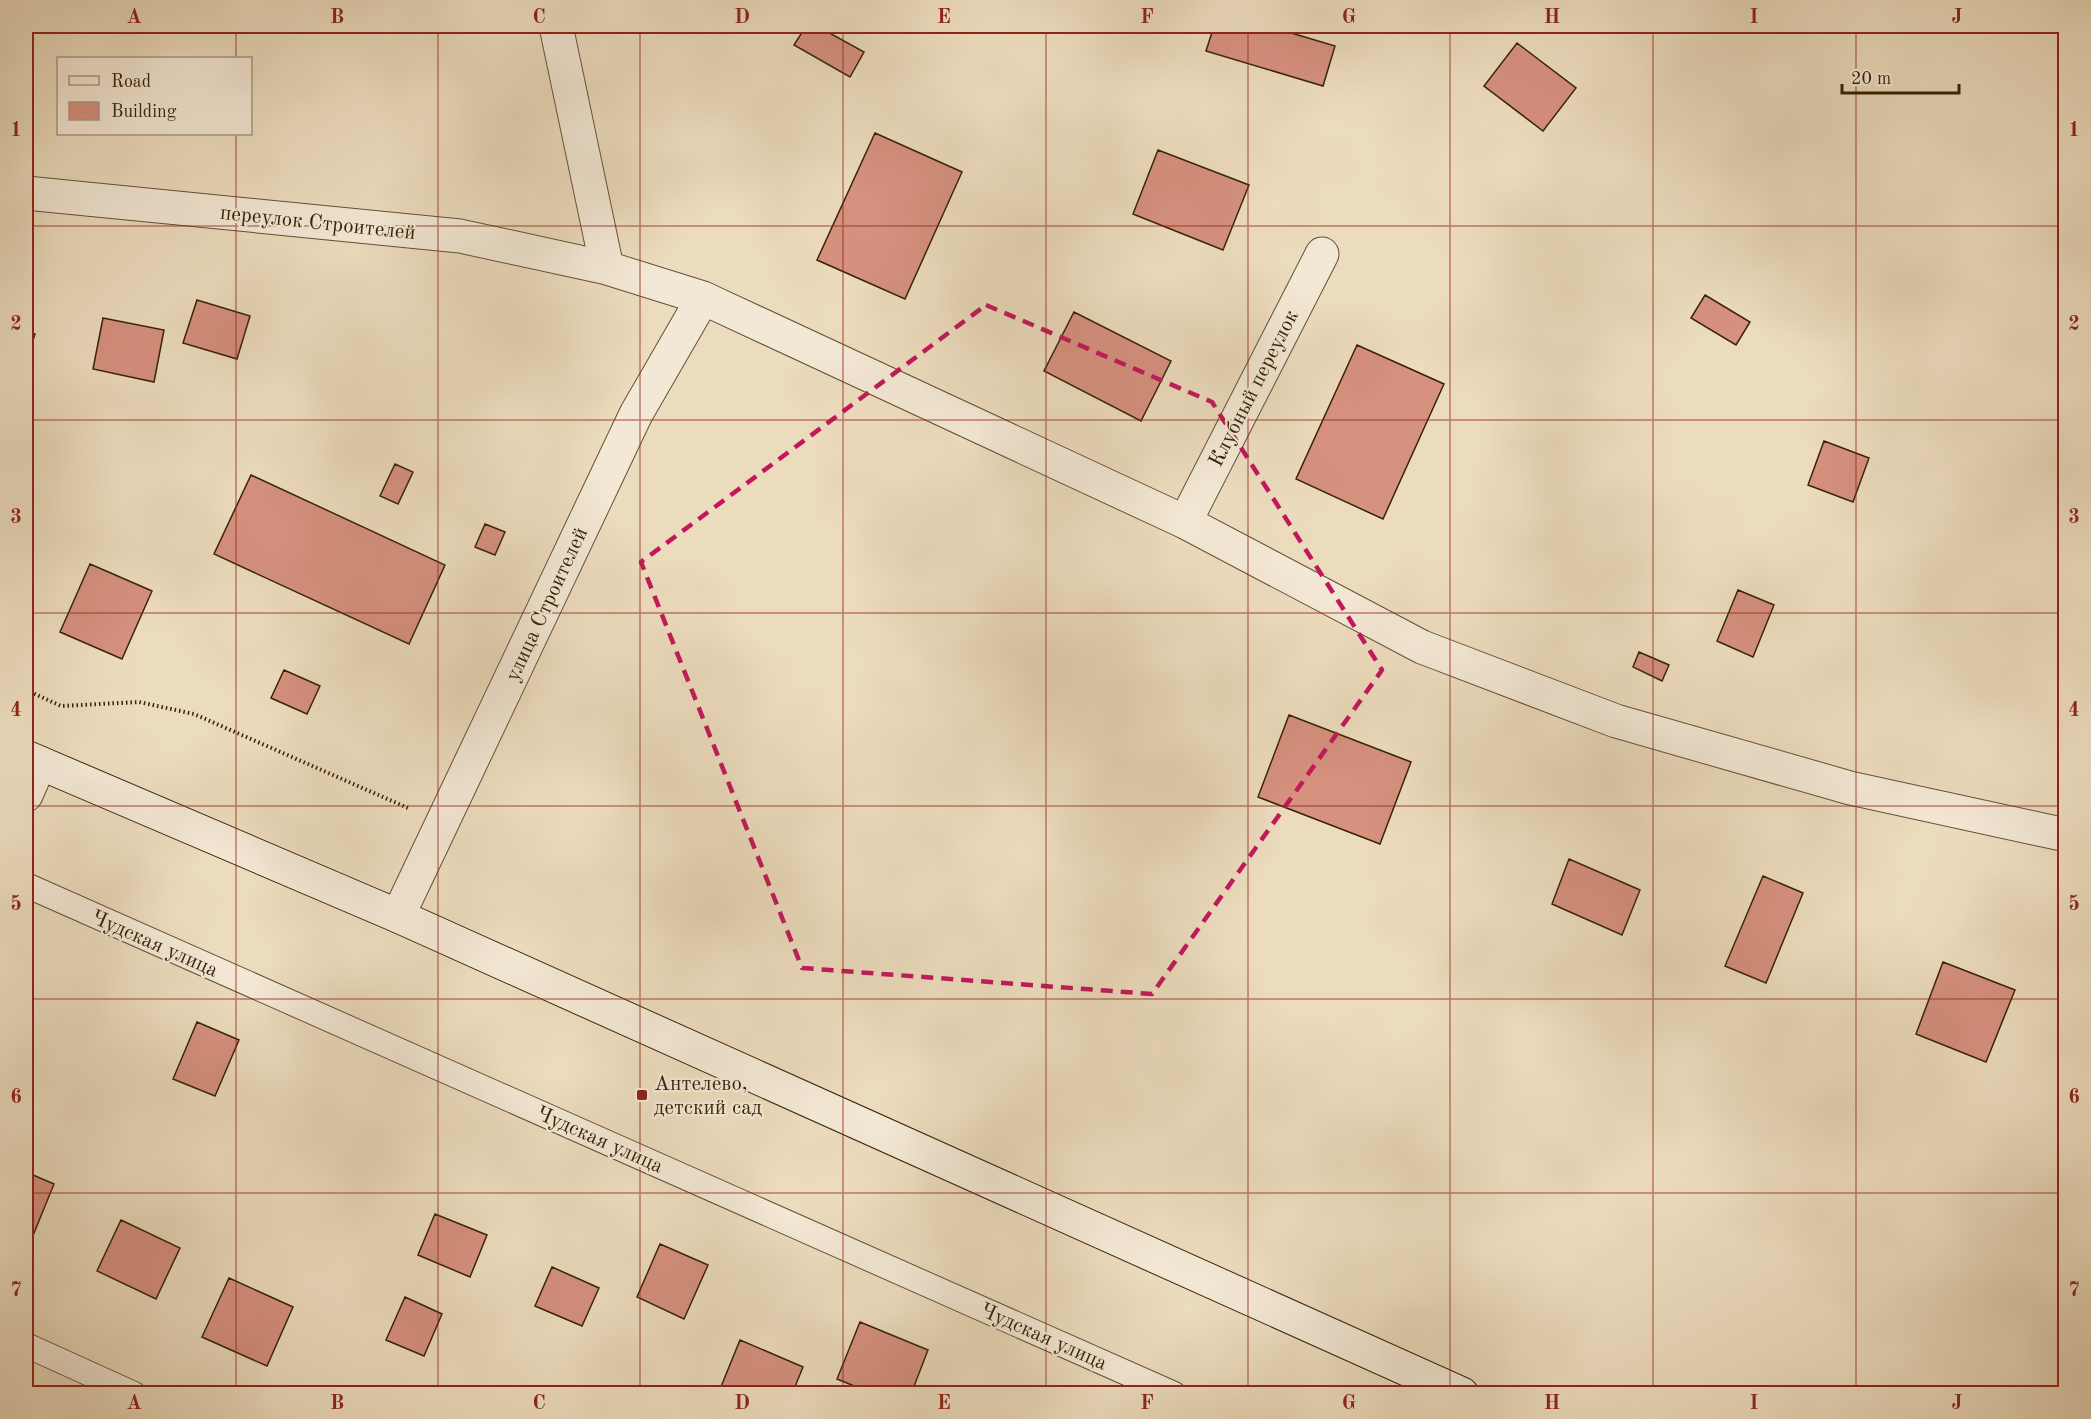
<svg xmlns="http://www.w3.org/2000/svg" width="2091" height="1419" font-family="'Old Standard TT',serif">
<rect width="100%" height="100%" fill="#ecdcbe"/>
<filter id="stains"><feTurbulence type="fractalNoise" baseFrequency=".00333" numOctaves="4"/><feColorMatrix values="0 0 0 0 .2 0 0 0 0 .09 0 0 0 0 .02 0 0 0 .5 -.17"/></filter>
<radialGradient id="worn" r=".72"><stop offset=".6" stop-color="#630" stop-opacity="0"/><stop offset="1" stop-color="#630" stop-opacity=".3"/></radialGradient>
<path fill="#d6917f" stroke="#372306" stroke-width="1.5" d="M806,26h11l47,26 -14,25 -56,-32z
M1214,26h54l67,20 -12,40 -117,-35z
M1517,43l59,45 -33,43 -59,-45z
M875,133l87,39 -57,127 -88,-39z
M1158,150l91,35 -26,65 -90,-36z
M1705,295l45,27 -14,23 -45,-27z
M197,300l53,16 -13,43 -54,-16z
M1074,312l97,49 -30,60 -97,-50z
M103,318l61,12 -10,52 -61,-13z
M26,331l9,3 -9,28z
M1357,345l87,39 -61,135 -87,-40z
M1824,441l45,17 -16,44 -45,-17z
M395,464l18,8 -15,32 -18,-8z
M251,475l194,90 -36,79 -195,-90z
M485,524l20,8 -10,23 -20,-8z
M90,564l62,27 -30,68 -62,-27z
M1738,590l36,15 -21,52 -36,-16z
M1639,652l30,13 -7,16 -29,-14z
M284,670l36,16 -13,28 -36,-16z
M1289,715l122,47 -31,82 -122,-47z
M1569,859l71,31 -18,45 -70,-31z
M1763,876l40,17 -37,90 -41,-17z
M1943,962l72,28 -29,72 -70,-28z
M197,1022l42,18 -24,56 -42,-17z
M26,1172l28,12 -24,59 -4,-2z
M435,1214l52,21 -17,42 -52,-22z
M121,1220l59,28 -24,51 -59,-28z
M660,1244l48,21 -24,54 -47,-22z
M552,1267l47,21 -17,38 -47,-20z
M229,1278l64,29 -26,59 -65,-29z
M405,1297l37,17 -18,42 -38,-16z
M860,1322l68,28 -17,44h-37l-37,-15z
M740,1340l63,27 -11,27h-74z"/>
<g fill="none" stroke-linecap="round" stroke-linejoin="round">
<g stroke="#645134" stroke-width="26">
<path id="service" d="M26,885l1148,509
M26,1345l108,49"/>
</g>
<g stroke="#645134" stroke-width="35">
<path id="minor" d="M556,26l51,242
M26,193l434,43 147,32 96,30 482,224 237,125 194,74 234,67 216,47
M1185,522l137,-268
M26,795l14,-32
M398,916l238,-502 67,-116"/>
</g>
<g stroke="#372306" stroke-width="35">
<path id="secondary" d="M26,757l372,159 1064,478"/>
</g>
<path stroke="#372306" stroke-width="4" stroke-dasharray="1.5 3" stroke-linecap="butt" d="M26,690l35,16 78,-4 55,12 214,94"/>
<use href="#service" stroke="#f3e8d5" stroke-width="24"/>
<use href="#minor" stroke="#f3e8d5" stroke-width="33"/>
<use href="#secondary" stroke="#f3e8d5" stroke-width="33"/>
</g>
<path fill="none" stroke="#c2185b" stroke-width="4.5" stroke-dasharray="12 8" stroke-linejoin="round" d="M986,305l226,97 170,268 -230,324 -350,-26 -161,-406z"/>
<path fill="none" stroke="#8f2418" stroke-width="1.5" stroke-opacity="0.55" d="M236,26v32M438,26v1368M640,26v1368M843,26v1368M1046,26v1368M1248,26v1368M1450,26v1368M1653,26v1368M1856,26v1368M236,134v1260M26,226h2040M26,420h2040M26,613h2040M26,806h2040M26,999h2040M26,1193h2040"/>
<rect fill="#8f2418" stroke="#f3e8d5" stroke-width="2" x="636" y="1089" width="12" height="12" rx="3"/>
<g text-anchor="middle" stroke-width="4.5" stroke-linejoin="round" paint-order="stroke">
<g font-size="21" fill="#372306" stroke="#f3e8d5">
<text transform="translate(318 222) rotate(6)" y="7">переулок Строителей</text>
<text transform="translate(1253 388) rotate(-63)" y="7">Клубный переулок</text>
<text transform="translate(546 604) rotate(-65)" y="7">улица Строителей</text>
<text transform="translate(155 943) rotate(24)" y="7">Чудская улица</text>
<text transform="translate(600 1139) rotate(24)" y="7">Чудская улица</text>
<text transform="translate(1044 1336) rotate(24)" y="7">Чудская улица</text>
</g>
<g font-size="21" fill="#372306" stroke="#f3e8d5" text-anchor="start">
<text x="654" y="1090">Антелево,<tspan x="654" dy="24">детский сад</tspan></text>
</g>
</g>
<rect width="2091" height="1419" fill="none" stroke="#ecdcbe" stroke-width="66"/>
<rect x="57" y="57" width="195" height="78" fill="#f3e8d5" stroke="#a89982" stroke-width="1.5"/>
<rect x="69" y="76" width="30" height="9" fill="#f3e8d5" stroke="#a89982" stroke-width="1.5"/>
<text x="111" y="87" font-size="18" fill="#372306">Road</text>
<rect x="69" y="102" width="30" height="18" fill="#d6917f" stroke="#a89982" stroke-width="1.5"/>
<text x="111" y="117" font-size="18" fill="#372306">Building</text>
<path d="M1842 84v9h117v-9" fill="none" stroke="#372306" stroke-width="3"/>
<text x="1851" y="84" font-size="18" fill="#372306" stroke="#f3e8d5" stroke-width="4.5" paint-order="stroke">20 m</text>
<rect x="33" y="33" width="2025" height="1353" fill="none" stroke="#8f2418" stroke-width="2"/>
<g font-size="20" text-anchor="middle" font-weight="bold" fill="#8f2418">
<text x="134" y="23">A</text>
<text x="337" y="23">B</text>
<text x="539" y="23">C</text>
<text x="742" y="23">D</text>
<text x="944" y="23">E</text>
<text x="1147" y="23">F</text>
<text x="1349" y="23">G</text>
<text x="1552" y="23">H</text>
<text x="1754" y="23">I</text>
<text x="1957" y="23">J</text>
<text x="16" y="136">1</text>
<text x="2074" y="136">1</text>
<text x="16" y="330">2</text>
<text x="2074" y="330">2</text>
<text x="16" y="523">3</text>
<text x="2074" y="523">3</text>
<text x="16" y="716">4</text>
<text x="2074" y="716">4</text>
<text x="16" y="910">5</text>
<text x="2074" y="910">5</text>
<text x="16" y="1103">6</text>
<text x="2074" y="1103">6</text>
<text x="16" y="1296">7</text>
<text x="2074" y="1296">7</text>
<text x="134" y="1409">A</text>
<text x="337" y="1409">B</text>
<text x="539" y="1409">C</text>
<text x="742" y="1409">D</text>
<text x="944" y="1409">E</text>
<text x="1147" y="1409">F</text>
<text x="1349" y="1409">G</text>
<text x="1552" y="1409">H</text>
<text x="1754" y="1409">I</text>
<text x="1957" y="1409">J</text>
</g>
<rect width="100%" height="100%" filter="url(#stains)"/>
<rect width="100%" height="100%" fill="url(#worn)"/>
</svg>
